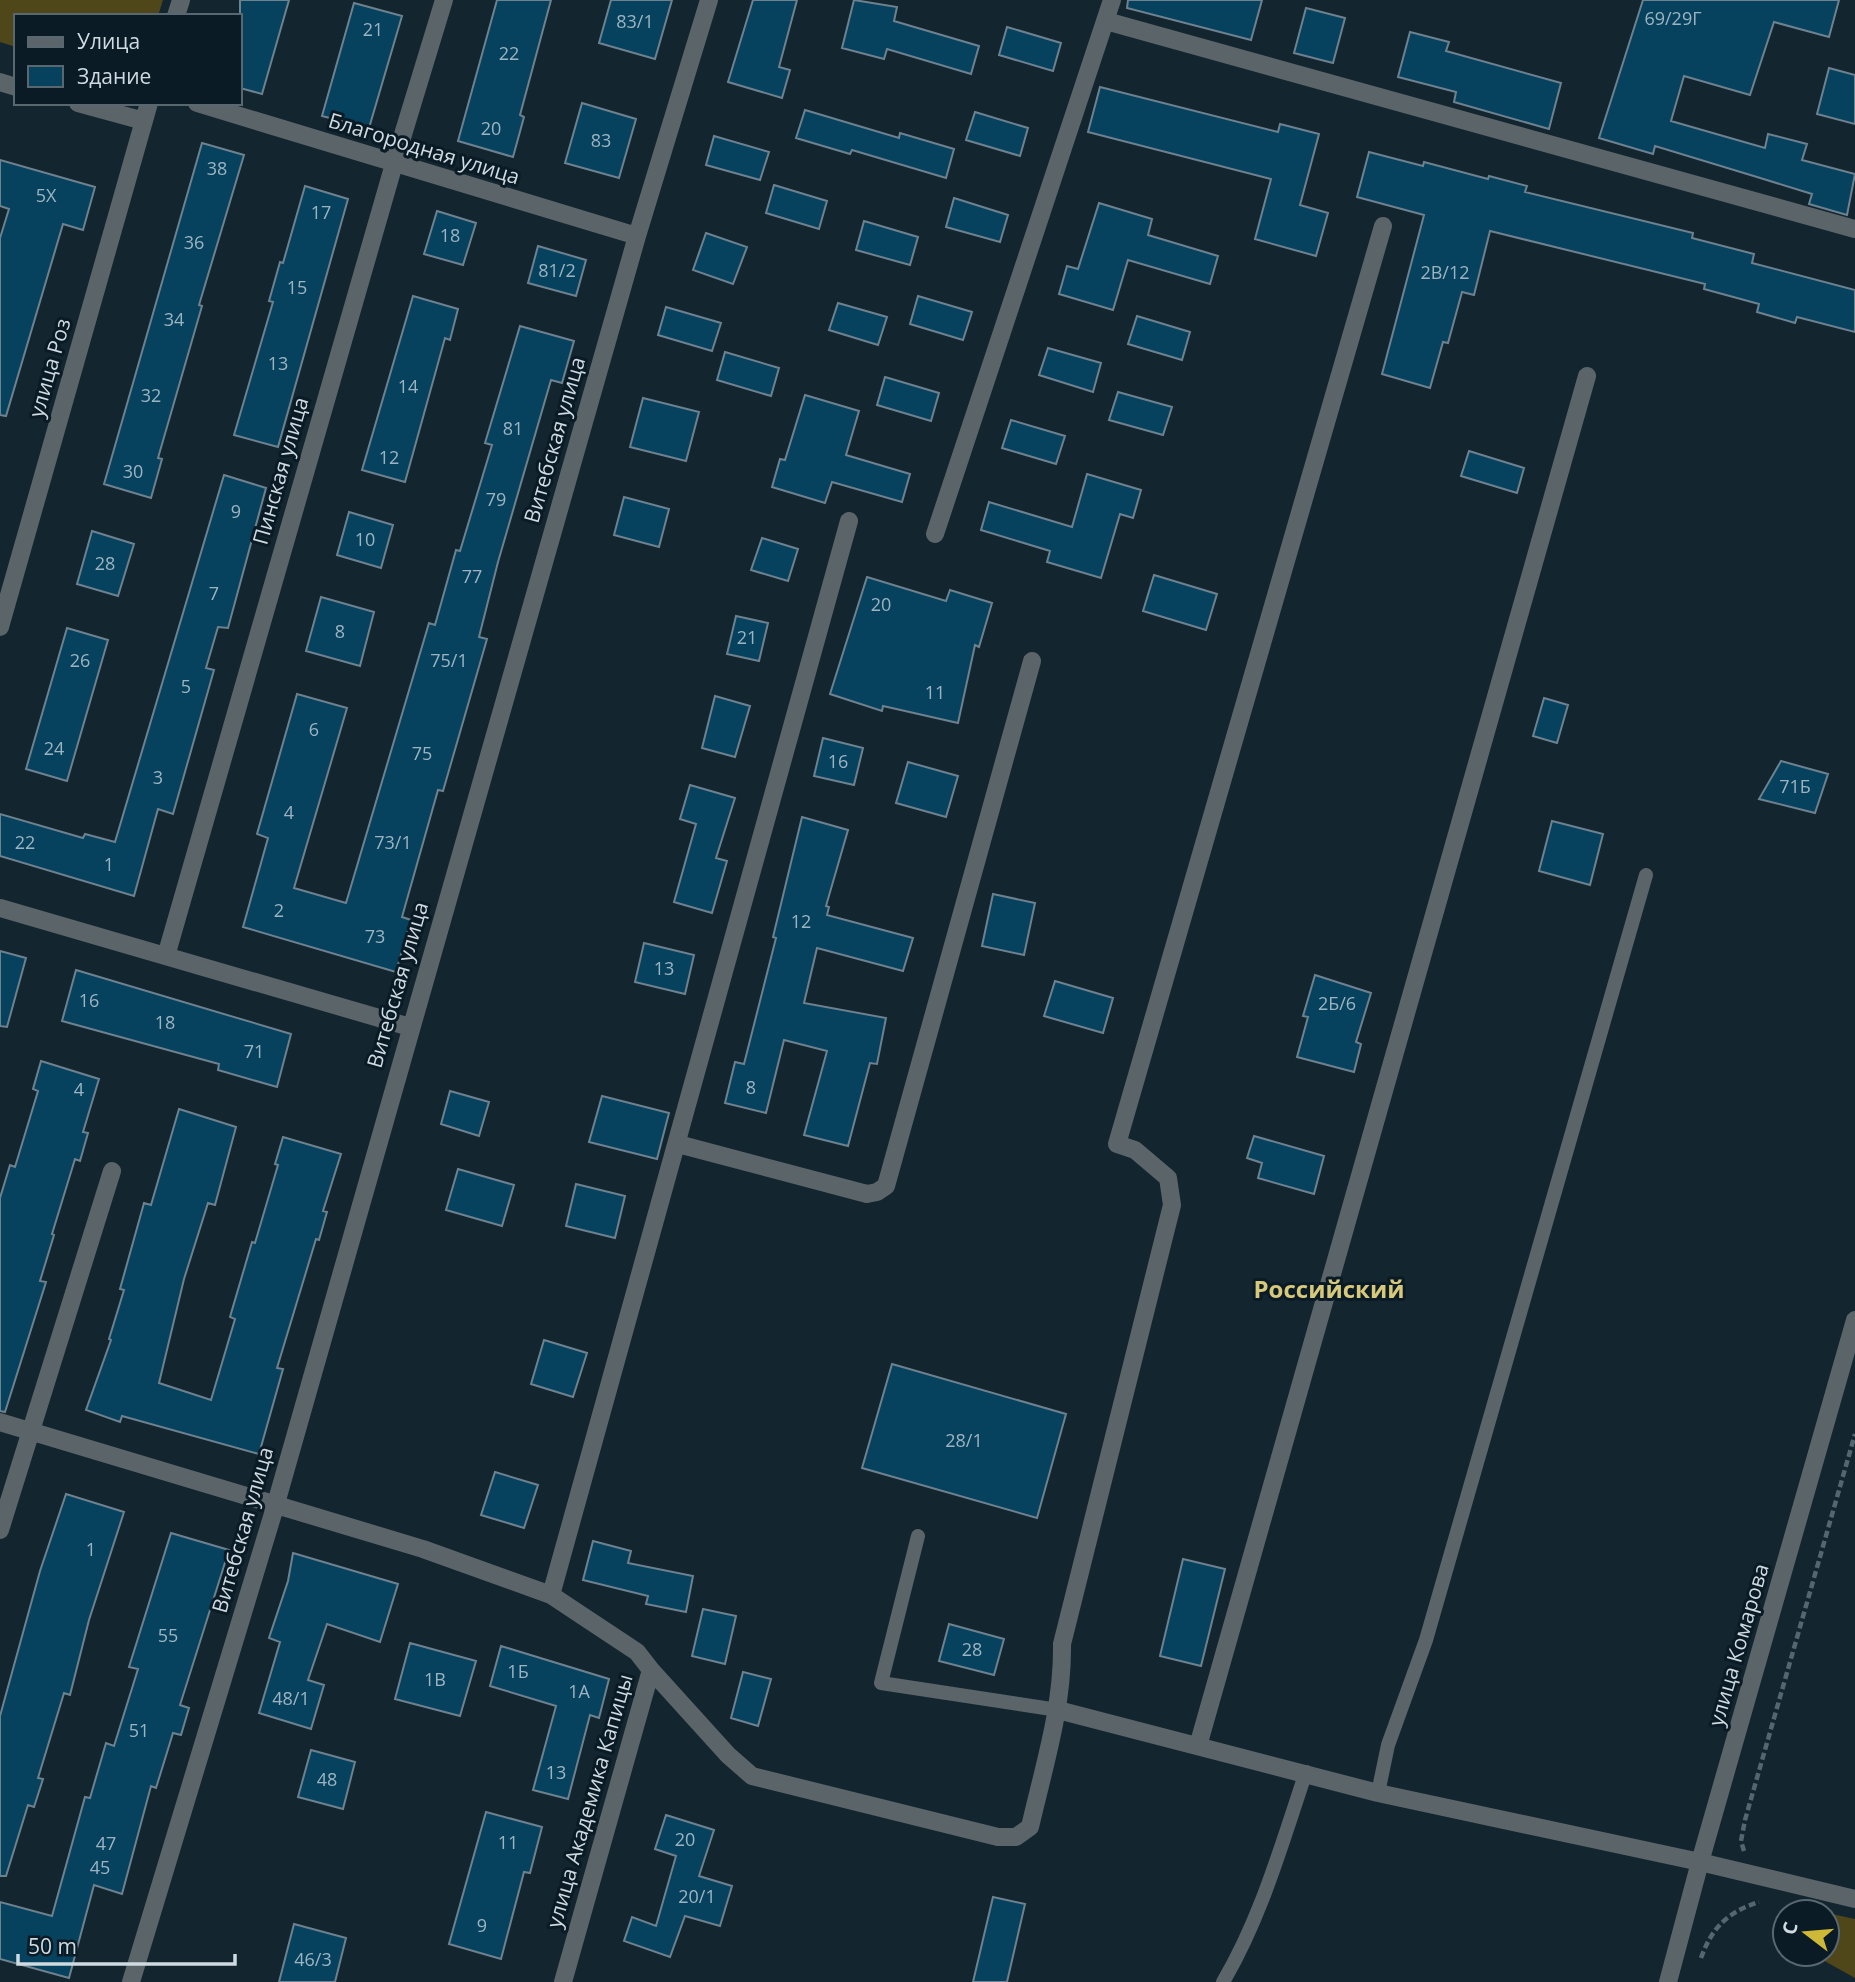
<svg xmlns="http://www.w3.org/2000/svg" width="1855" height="1982" font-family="'Open Sans',sans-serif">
<rect width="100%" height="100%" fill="#13252f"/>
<path fill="#4f4719" d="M0,0h163l-5,16h-142v31l-16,-5z
M1827,1913l28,6v59l-43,-24h15z"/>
<path fill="#06425e" stroke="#6d818e" stroke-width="2" d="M240,0h49l-27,94 -22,-6z
M497,0h54l-31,115 4,2 -11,40 -55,-16z
M611,0h61l-17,59 -56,-16z
M753,0h44l-18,67 11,3 -8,28 -54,-16z
M854,0l43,7 -3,14 85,25 -8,28 -84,-25 -3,10 -42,-11z
M1128,0h134l-11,40 -124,-32z
M1643,0h196l-10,37 -55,-15 -24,73 -66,-19 -13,45 94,27 3,-14 39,10 -5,16 53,14 -8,41 -38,-11 3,-10 -55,-17 -102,-31 -2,8 -54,-16z
M354,3l48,13 -33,112 -47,-12z
M1306,8l39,10 -12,45 -39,-10z
M1007,27l54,16 -8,28 -54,-16z
M1410,32l39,10 -3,9 115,32 -12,46 -95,-27 2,-10 -58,-15z
M1829,68l26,7v49l-38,-10z
M1100,87l178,45 2,-8 39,10 -19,71 28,8 -12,43 -61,-17 16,-60 -183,-47z
M582,103l54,16 -17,59 -54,-15z
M805,110l94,28 1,-5 54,16 -8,29 -94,-28 -2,4 -54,-16z
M975,112l53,16 -8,28 -54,-16z
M714,136l55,16 -9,28 -54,-15z
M202,143l42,12 -45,150 3,1 -44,152 4,1 -11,39 -47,-14z
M1369,152l54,14 1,-4 64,17 1,-3 38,10 -2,6 168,41 -1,5 62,16 -2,9 103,27v42l-58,-15 -2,6 -38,-11 2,-8 -55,-15 1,-5 -215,-53 -16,64 -12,-3 -14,51 -5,-1 -13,46 -48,-14 42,-159 -67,-18z
M0,160l95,27 -12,43 -20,-6 -57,192 -6,-1v-177l9,-29 -9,-3z
M774,185l53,16 -8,28 -53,-16z
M305,186l43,13 -70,248 -44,-12 39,-133 -4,-1 11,-39 3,1z
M954,198l54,17 -8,27 -54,-15z
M1099,203l53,16 -4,16 70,21 -8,28 -82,-24 -15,50 -54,-16 8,-28 11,3z
M437,211l39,12 -13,42 -39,-11z
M864,221l54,16 -8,28 -54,-15z
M706,233l41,14 -14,37 -40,-14z
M538,246l48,14 -10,36 -48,-13z
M413,296l45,13 -8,31 -5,-2 -40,144 -43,-12z
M918,296l54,16 -9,28 -53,-16z
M838,303l49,14 -9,28 -49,-15z
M666,307l55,16 -9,28 -54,-16z
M1137,316l53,16 -8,28 -54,-16z
M520,326l54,15 -12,42 -11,-3 -53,182 -19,75 8,2 -44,152 -5,-1 -36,127 9,3 -15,52 -153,-45 25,-89 -11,-4 40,-140 50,14 -53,180 52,15 83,-280 6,2 21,-75 4,1 32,-106 -7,-2z
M1048,348l53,15 -8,29 -54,-17z
M725,352l54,16 -8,28 -54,-16z
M885,377l54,16 -8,28 -54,-16z
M1118,392l54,15 -9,28 -54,-15z
M805,395l54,16 -13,44 64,19 -8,28 -70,-20 -7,21 -53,-16 8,-28 5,1z
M643,398l56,14 -13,49 -56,-14z
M1011,420l54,16 -9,28 -54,-16z
M1469,451l55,17 -7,25 -56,-17z
M1087,474l54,16 -8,28 -13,-4 -19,64 -54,-16 3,-11 -69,-21 8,-28 83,25z
M224,475l42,13 -38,140 -10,-1 -12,41 8,2 -41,144 -15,-5 -24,87 -134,-40v-42l83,24 2,-4 30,8z
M624,497l45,12 -10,38 -45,-12z
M349,512l44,13 -12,43 -44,-13z
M92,531l42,13 -16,52 -41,-12z
M762,538l36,11 -10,32 -37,-11z
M1154,575l63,19 -11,36 -63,-19z
M867,577l79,24 4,-11 42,13 -13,44 -4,-2 -17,78 -75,-17 -1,5 -52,-17z
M321,597l53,15 -14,54 -54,-15z
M736,616l32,7 -9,38 -32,-7z
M67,628l41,12 -41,141 -41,-12z
M715,696l35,10 -15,51 -33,-9z
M1544,698l24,7 -11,38 -24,-7z
M823,738l40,10 -9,37 -40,-9z
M1781,761l47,13 -13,39 -56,-14z
M908,762l50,14 -12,41 -50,-14z
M690,785l45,13 -19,60 11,3 -15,52 -38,-11 22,-78 -16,-5z
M802,817l46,13 -22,76 3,1 -2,8 86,23 -10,33 -86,-23 -13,55 82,15 -9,46 -7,-1 -22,83 -44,-11 23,-84 -43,-11 -18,73 -41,-10 10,-41 9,2 32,-126 -3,-1z
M1552,821l51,13 -13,51 -51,-14z
M993,894l42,9 -11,52 -42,-9z
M644,943l50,12 -9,39 -50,-12z
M0,951l26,7 -19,69 -7,-1z
M76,970l215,64 -14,53 -59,-17 1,-6 -157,-43z
M1315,975l56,18 -15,49 5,2 -7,28 -57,-15 11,-40 -5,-1z
M1055,981l58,17 -10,35 -59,-17z
M41,1061l58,18 -16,53 5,1 -8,28 -5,-2 -23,75 2,1 -14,46 6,1 -41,130 -5,-1v-213l10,-33 5,2 23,-76 -5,-2z
M450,1091l39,11 -10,34 -38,-12z
M602,1096l67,17 -12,46 -68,-17z
M179,1109l57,18 -21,78 -7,-2 -24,76 -25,104 52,17 24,-81 -5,-2 22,-75 3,1 23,-78 -3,-1 8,-27 58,17 -18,57 4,1 -8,28 -3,-1 -39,129 6,1 -24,85 -137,-38 -2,6 -34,-12 25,-70 -2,-1 15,-49 -4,-1 24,-86 7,2z
M1254,1136l70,20 -10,38 -56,-16 4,-15 -15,-5z
M458,1169l56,16 -12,41 -56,-16z
M576,1184l49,12 -10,42 -49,-12z
M544,1340l43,13 -14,44 -42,-13z
M892,1364l174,50 -29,104 -175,-50z
M495,1472l43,13 -14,43 -43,-13z
M66,1494l58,18 -35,108 -19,75 -6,-2 -26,85 5,1 -9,28 -6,-2 -22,71h-6v-160l40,-145z
M171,1533l58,17 -49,155 9,3 -8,27 -8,-2 -17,55 -5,-2 -29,108 -28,-9 -25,93 -69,-19v-57l52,14 33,-119 5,1 16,-55 8,3 24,-77 -9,-2z
M593,1541l38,10 -3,12 65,13 -7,36 -40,-8 2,-8 -65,-16z
M293,1553l105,31 -18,58 -53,-18 -19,56 16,5 -13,44 -52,-16 21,-71 -11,-4 19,-57z
M1183,1559l42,10 -24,97 -41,-10z
M703,1609l33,7 -11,48 -33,-8z
M949,1624l55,15 -10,36 -55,-14z
M410,1643l66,18 -16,55 -65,-17z
M501,1646l108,33 -10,39 -9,-3 -22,84 -35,-9 23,-84 -66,-20z
M743,1672l28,7 -13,47 -27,-8z
M311,1750l44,12 -12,47 -45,-12z
M486,1812l56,15 -12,46 -6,-1 -23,87 -52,-15z
M666,1815l48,15 -15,46 33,10 -12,40 -35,-10 -15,41 -46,-16 8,-24 24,9 20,-70 -21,-7z
M993,1897l32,7 -18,78h-34z
M294,1924l52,14 -11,44h-56z"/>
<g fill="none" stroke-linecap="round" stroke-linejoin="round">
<path stroke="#56666f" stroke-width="4.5" stroke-dasharray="7 3.5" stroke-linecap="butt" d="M1744,1851l-3,-10 4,-21 110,-386
M1701,1958c11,-31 27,-46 58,-56"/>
<path stroke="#5b6469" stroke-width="14" d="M918,1536l-37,147 177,27
M1378,1793l10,-48 38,-105 220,-765
M1223,1982c38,-64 59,-139 83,-210"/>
<path stroke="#5b6469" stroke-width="18" d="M176,16l5,-16
M1106,21l749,208
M0,82l16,5
M78,103l66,18
M197,103l440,133
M935,534l177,-534
M0,627l149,-524
M0,908l410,119
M166,956l228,-792 50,-164
M678,1144l189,50 10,-2 9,-6 146,-525
M0,1422l423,127 128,46 86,57 14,18 -88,312
M0,1530l112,-359
M551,1595l298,-1074
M651,1670l77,85 24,21 246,61h18l14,-10c14,-61 33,-120 32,-183l110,-439 -4,-27 -33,-28 -18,-6 266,-918
M1058,1710l320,83 322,69 155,-542
M1198,1746l389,-1370
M131,1982l144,-475 362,-1271 72,-236"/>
<path stroke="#5b6469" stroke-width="18" d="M1668,1982l32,-120 155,37"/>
</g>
<g text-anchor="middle" stroke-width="6" stroke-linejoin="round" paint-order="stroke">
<g font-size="18" fill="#9db4c0">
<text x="1673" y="25">69/29Г</text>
<text x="635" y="28">83/1</text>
<text x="373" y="36">21</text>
<text x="509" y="60">22</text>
<text x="491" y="135">20</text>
<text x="601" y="147">83</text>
<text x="217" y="175">38</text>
<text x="46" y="202">5Х</text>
<text x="321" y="219">17</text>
<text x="450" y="242">18</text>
<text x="194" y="249">36</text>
<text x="557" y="277">81/2</text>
<text x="1445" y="279">2В/12</text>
<text x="297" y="294">15</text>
<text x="174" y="326">34</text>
<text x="278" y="370">13</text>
<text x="408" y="393">14</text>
<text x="151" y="402">32</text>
<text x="513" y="435">81</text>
<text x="389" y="464">12</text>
<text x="133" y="478">30</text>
<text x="496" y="506">79</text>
<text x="236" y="518">9</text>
<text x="365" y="546">10</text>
<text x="105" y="570">28</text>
<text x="472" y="583">77</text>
<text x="214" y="600">7</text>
<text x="881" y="611">20</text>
<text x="340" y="638">8</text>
<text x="747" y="644">21</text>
<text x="80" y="667">26</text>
<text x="449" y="667">75/1</text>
<text x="186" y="693">5</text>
<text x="935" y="699">11</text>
<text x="314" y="736">6</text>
<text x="54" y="755">24</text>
<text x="422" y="760">75</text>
<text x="838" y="768">16</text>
<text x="158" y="784">3</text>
<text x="1795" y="793">71Б</text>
<text x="289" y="819">4</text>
<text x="25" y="849">22</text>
<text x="393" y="849">73/1</text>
<text x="109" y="871">1</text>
<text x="279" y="917">2</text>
<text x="801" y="928">12</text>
<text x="375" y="943">73</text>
<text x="664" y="975">13</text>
<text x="89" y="1007">16</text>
<text x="1337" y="1010">2Б/6</text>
<text x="165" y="1029">18</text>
<text x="254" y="1058">71</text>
<text x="751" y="1094">8</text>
<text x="79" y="1096">4</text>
<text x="964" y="1447">28/1</text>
<text x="91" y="1556">1</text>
<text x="168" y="1642">55</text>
<text x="972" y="1656">28</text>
<text x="518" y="1678">1Б</text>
<text x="435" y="1686">1В</text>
<text x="579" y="1698">1А</text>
<text x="291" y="1705">48/1</text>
<text x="139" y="1737">51</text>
<text x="556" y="1779">13</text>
<text x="327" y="1786">48</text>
<text x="685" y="1846">20</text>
<text x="508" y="1849">11</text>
<text x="106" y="1850">47</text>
<text x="100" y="1874">45</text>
<text x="697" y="1903">20/1</text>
<text x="482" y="1932">9</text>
<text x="313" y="1966">46/3</text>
</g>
<g font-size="21" fill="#cfdae1" stroke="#0a1b26">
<text transform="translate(424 149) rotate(17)" y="7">Благородная улица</text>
<text transform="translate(50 368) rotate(-74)" y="7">улица Роз</text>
<text transform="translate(555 440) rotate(-74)" y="7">Витебская улица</text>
<text transform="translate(281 471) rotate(-74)" y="7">Пинская улица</text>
<text transform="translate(398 985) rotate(-74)" y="7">Витебская улица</text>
<text transform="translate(243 1530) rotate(-74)" y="7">Витебская улица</text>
<text transform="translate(1739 1645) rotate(-74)" y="7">улица Комарова</text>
<text transform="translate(590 1801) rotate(-74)" y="7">улица Академика Капицы</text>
</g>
<g font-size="24" font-weight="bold" fill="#d7c97b" stroke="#0a1b26">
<text x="1329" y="1298">Российский</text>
</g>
</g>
<rect x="14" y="14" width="228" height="91" fill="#0a1b26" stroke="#596771" stroke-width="2"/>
<rect x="28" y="37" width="35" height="10" fill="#5b6469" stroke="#596771" stroke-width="2"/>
<text x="77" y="49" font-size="21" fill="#cfdae1">Улица</text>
<rect x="28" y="66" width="35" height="21" fill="#06425e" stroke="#596771" stroke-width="2"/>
<text x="77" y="84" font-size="21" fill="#cfdae1">Здание</text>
<g transform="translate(1806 1933) rotate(286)"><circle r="33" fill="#0a1b26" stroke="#596771" stroke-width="2"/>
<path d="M0-5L12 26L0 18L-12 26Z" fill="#ceb837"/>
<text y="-10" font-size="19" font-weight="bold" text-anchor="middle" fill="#cfdae1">С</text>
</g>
<path d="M18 1954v10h217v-10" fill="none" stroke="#cfdae1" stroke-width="3.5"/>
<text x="28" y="1954" font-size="21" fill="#cfdae1" stroke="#0a1b26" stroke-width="5" paint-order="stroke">50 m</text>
</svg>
